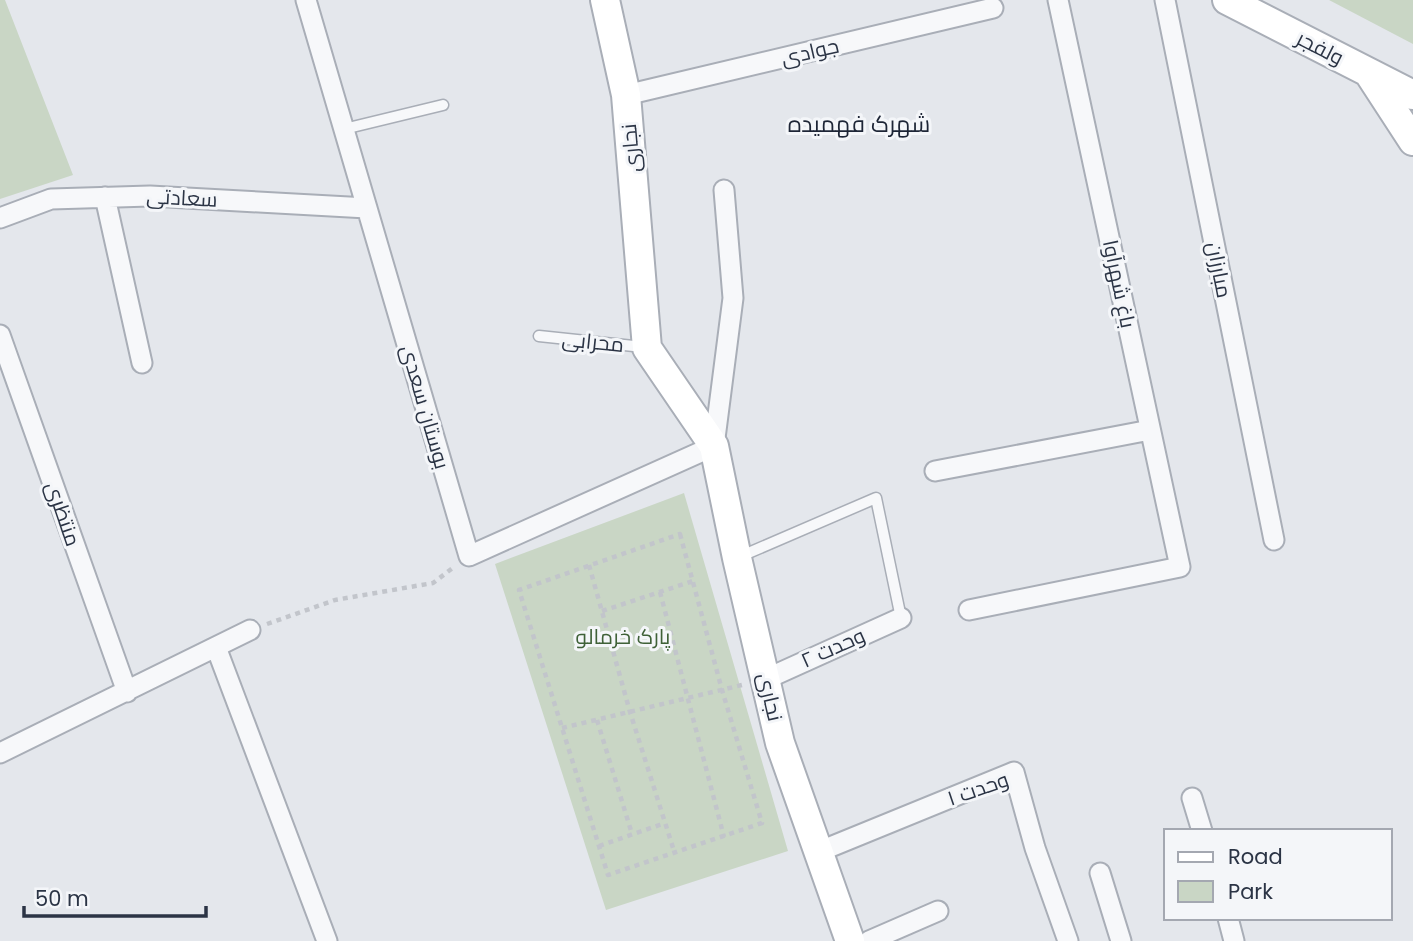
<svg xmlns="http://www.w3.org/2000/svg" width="1413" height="941" font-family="Poppins,Cairo,sans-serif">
<rect width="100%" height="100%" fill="#e4e7ec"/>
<path fill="#c9d6c5" d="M0,0h5l68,175 -73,24z
M1329,0h84v44z
M684,493l104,358 -182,59 -111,-346z"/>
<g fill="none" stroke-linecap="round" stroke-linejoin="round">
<g stroke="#a9aeb7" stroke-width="13">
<path id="lane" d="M344,129l99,-24
M539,336l104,11
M739,557l137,-59 25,120"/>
</g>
<g stroke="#a9aeb7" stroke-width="23">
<path id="street" d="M306,0l163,556 245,-110 19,-148 -9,-108
M1165,0l109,540
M626,95l367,-87
M105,197l37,166
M0,218l51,-19 99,-3 217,12
M0,335l127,357
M935,471l215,-41
M969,610l211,-43 -122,-567
M216,647l111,294
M766,679l135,-61
M0,753l250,-123
M1192,798l10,33
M818,852l196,-80 21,76 33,93
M1100,873l21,68
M1228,918l6,23
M869,941l69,-30"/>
</g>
<g stroke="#a9aeb7" stroke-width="32">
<path id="secondary" d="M605,0l21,95 21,253 67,98 23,112 43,185 70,198
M1227,0l186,95
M1370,75l43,66"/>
</g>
<path stroke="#c2c5cb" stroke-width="4.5" stroke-dasharray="5 5" stroke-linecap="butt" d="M680,534l42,156 40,133 -154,52 -89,-285z
M589,565l41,147 45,142
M660,592l64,245
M602,611l91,-30
M267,624l68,-24 98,-17 21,-16
M597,720l35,114
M562,728l180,-43
M599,846l66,-23"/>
<use href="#lane" stroke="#f7f8fa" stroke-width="10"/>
<use href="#street" stroke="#f7f8fa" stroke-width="19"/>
<use href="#secondary" stroke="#fff" stroke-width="28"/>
</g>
<g text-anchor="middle" stroke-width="6" stroke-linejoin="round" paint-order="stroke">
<g font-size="21" fill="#2b3445" stroke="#f4f6f9">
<text transform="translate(1320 48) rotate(27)" y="7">ولفجر</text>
<text transform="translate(810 52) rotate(-13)" y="7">جوادی</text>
<text transform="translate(631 148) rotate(-95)" y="7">نجاری</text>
<text transform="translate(182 198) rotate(3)" y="7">سعادتی</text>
<text transform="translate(1219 270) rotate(79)" y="7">مبارزان</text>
<text transform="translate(1119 284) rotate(78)" y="7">باغ شهرآوا</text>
<text transform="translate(593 342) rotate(6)" y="7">محرابی</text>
<text transform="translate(425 407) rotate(74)" y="7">بوستان سعدی</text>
<text transform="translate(63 514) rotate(71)" y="7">منتظری</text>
<text transform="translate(833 648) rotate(-24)" y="7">وحدت ۲</text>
<text transform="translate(770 697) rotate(77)" y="7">نجاری</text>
<text transform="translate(978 789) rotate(-19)" y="7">وحدت ۱</text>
</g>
<g font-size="21" fill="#3f6138" stroke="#f4f6f9">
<text x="623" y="644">پارک خرمالو</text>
</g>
<g font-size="23" fill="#1d2536" stroke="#f4f6f9">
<text x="859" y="132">شهرک فهمیده</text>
</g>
</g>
<rect x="1164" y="829" width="228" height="91" fill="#f4f6f9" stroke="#a4a8b1" stroke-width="2"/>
<rect x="1178" y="852" width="35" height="10" fill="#ffffff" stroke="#a4a8b1" stroke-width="2"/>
<text x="1228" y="864" font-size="21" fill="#2b3445">Road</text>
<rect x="1178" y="881" width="35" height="21" fill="#c9d6c5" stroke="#a4a8b1" stroke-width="2"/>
<text x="1228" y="899" font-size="21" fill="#2b3445">Park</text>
<path d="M24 906v10h182v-10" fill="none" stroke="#2b3445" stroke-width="3.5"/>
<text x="35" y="906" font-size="21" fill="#2b3445" stroke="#f4f6f9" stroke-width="5" paint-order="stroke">50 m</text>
</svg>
